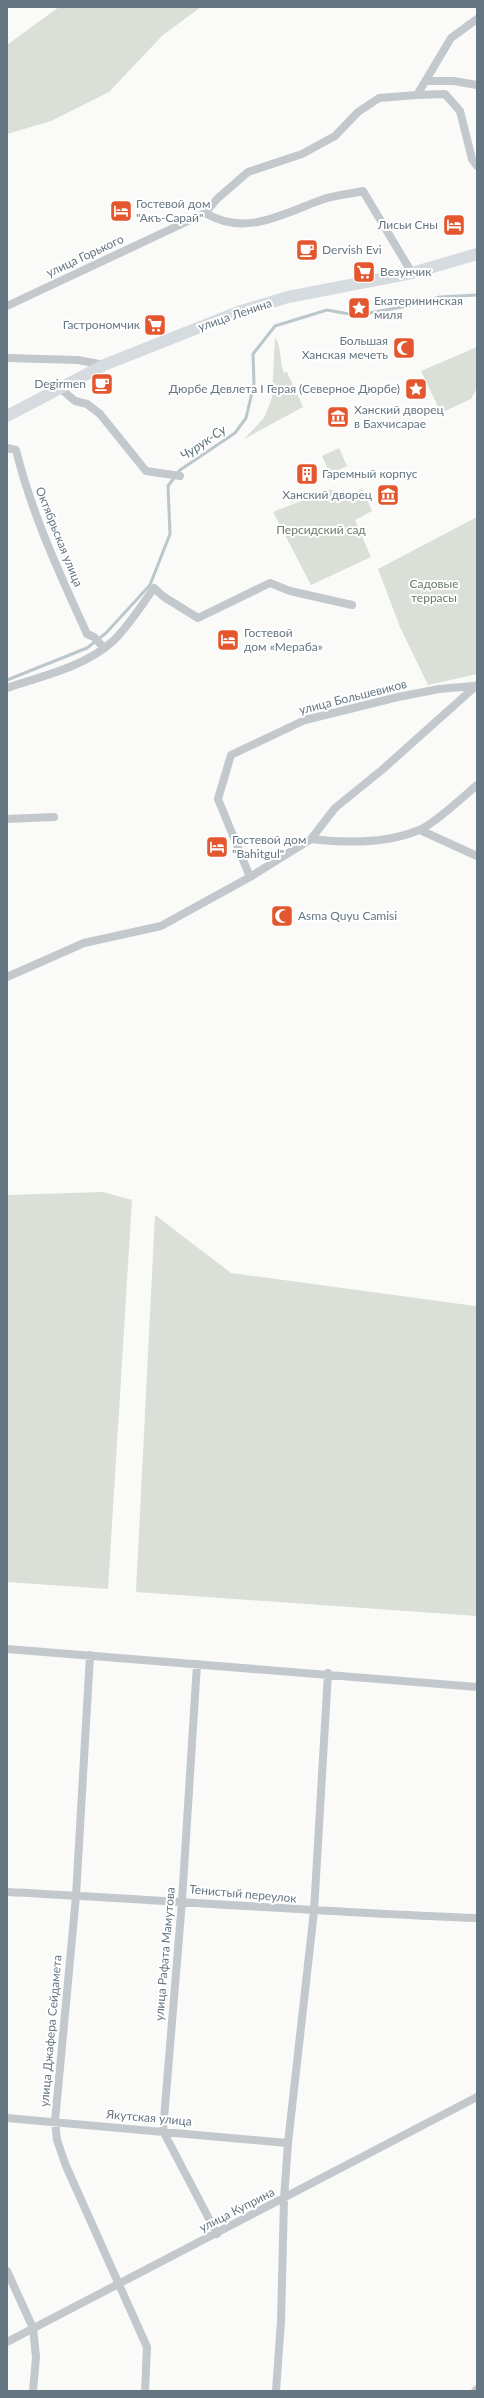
<svg xmlns="http://www.w3.org/2000/svg" width="484" height="2398" font-family="Lato,sans-serif">
<rect width="100%" height="100%" fill="#fafaf8"/>
<path fill="#dadfd7" d="M59,7h142l-38,28 -54,57 -58,29 -44,13v-89z
M275,337c7,11 4,23 9,36l3,-1 16,35 -59,32 20,-21 8,-20z
M477,347v41l-6,11 -30,14 -20,-42z
M339,448l8,18 -17,8 -8,-18z
M362,488l10,23 -17,9 16,37 -60,28 -38,-73 58,-23 7,6 15,1z
M477,517v157l-49,11 -28,-58 -22,-58z
M103,1192l29,8 -24,389 -101,-7v-387z
M155,1215l76,58 244,33 2,-1v311l-341,-24z"/>
<g fill="none" stroke-linecap="round" stroke-linejoin="round">
<path stroke="#bbc7cb" stroke-width="3" d="M7,680l80,-32 19,-15 44,-48 20,-51 -2,-48 12,-16 55,-37 11,-15 8,-34 -1,-30 22,-28 52,-16 22,4 20,-1 39,-7 32,-9 37,-2"/>
<path stroke="#c3c8cc" stroke-width="8" d="M426,81h28l23,4
M417,95l28,-1 15,17 12,48 5,7
M205,213c41,24 77,1 116,-13 13,-5 29,-6 42,-9l49,82
M7,306l198,-93 13,-15 30,-26 54,-18 33,-18 23,-24 21,-14 38,-3 34,-57 26,-19
M7,358l71,2 26,5
M61,389l14,12 12,3 13,10 46,57 34,5
M7,448l9,2c16,65 44,124 71,184l7,3 10,11
M7,688c35,-12 78,-21 106,-47 15,-14 28,-35 41,-53l10,9 34,21 72,-35 20,8 62,14
M7,819l47,-2
M420,830l57,26
M311,839c34,4 75,5 108,-9 14,-5 45,-34 58,-45
M250,877l-32,-78 13,-44 74,-35 93,-23 41,-8 34,-3
M7,977l77,-34 77,-17 89,-49 40,-25 21,-13 24,-31 48,-39 94,-84
M7,1649l470,38
M90,1655l-14,241 -21,225 2,19 9,26 81,181 -2,44
M197,1664l-15,237 -19,230 54,103
M7,1892c157,8 313,20 470,26
M7,2118l281,25
M7,2271l26,57 3,29 -3,34
M7,2342l470,-245
M276,2391l5,-70 3,-122 4,-56 26,-232 14,-238
M475,2391l2,-2"/>
<path stroke="#d6dbdf" stroke-width="12" d="M7,416l97,-51 134,-53 50,-15 124,-24 65,-19"/>
</g>
<defs>
<g id="hotel-square" transform="scale(1.15)"><rect x="-9" y="-9" width="18" height="18" rx="4" fill="#e4572e" stroke="#fff"/><path d="M-6-4.5h1.5V1H6V5H4.5V3h-9V5H-6ZM-4 0a1.8 1.8 0 1 1 3.6 0ZM.5 0V-2.5h3Q6-2.5 6 0Z" fill="#fff"/></g>
<g id="cafe-square" transform="scale(1.15)"><rect x="-9" y="-9" width="18" height="18" rx="4" fill="#e4572e" stroke="#fff"/><path d="M-5.5-4.5H6V0H3Q3 3.5 0 3.5H-2.5Q-5.5 3.5-5.5 0ZM3-3.2v2h1.7v-2ZM-6 4.5H4V6H-6Z" fill="#fff"/></g>
<g id="supermarket-square" transform="scale(1.15)"><rect x="-9" y="-9" width="18" height="18" rx="4" fill="#e4572e" stroke="#fff"/><path d="M-6-5.5h2.5l.6 2H6L4.5 2H-2.5L-4.4-4H-6ZM-1.5 3.2a1.3 1.3 0 1 0 .1 0ZM3 3.2a1.3 1.3 0 1 0 .1 0Z" fill="#fff"/></g>
<g id="sight-square" transform="scale(1.15)"><rect x="-9" y="-9" width="18" height="18" rx="4" fill="#e4572e" stroke="#fff"/><path d="M0-6L1.8-2.2L6-1.7L2.9 1.2L3.7 5.4L0 3.3L-3.7 5.4L-2.9 1.2L-6-1.7L-1.8-2.2Z" fill="#fff"/></g>
<g id="mosque-square" transform="scale(1.15)"><rect x="-9" y="-9" width="18" height="18" rx="4" fill="#e4572e" stroke="#fff"/><path d="M3.5-4.9A6 6 0 1 0 3.5 4.9A5 5 0 1 1 3.5-4.9Z" fill="#fff"/></g>
<g id="museum-square" transform="scale(1.15)"><rect x="-9" y="-9" width="18" height="18" rx="4" fill="#e4572e" stroke="#fff"/><path d="M0-6L6-3V-2H-6V-3ZM-5-1h2V3h-2ZM-1-1h2V3h-2ZM3-1h2V3H3ZM-6 4H6V6H-6Z" fill="#fff"/></g>
<g id="building-square" transform="scale(1.15)"><rect x="-9" y="-9" width="18" height="18" rx="4" fill="#e4572e" stroke="#fff"/><path d="M-4-6H4V6H1V3H-1V6H-4ZM-2.5-4.3h1.7v1.8h-1.7ZM.8-4.3h1.7v1.8H.8ZM-2.5-1h1.7V.8h-1.7ZM.8-1h1.7V.8H.8Z" fill="#fff"/></g>
</defs>
<g fill-rule="evenodd">
<use href="#hotel-square" x="121" y="211"/>
<use href="#hotel-square" x="454" y="225"/>
<use href="#cafe-square" x="307" y="250"/>
<use href="#supermarket-square" x="364" y="272"/>
<use href="#sight-square" x="359" y="308"/>
<use href="#supermarket-square" x="155" y="325"/>
<use href="#mosque-square" x="404" y="348"/>
<use href="#cafe-square" x="102" y="384"/>
<use href="#sight-square" x="416" y="389"/>
<use href="#museum-square" x="338" y="417"/>
<use href="#building-square" x="307" y="474"/>
<use href="#museum-square" x="388" y="495"/>
<use href="#hotel-square" x="228" y="640"/>
<use href="#hotel-square" x="217" y="847"/>
<use href="#mosque-square" x="282" y="916"/>
</g>
<g text-anchor="middle" stroke-width="4" stroke-linejoin="round" paint-order="stroke">
<g font-size="12" fill="#657683" stroke="#fff" text-anchor="start">
<text x="136" y="208">Гостевой дом<tspan x="136" dy="14">"Акъ-Сарай"</tspan></text>
<text x="438" y="229" text-anchor="end">Лисьи Сны</text>
<text x="322" y="254">Dervish Evi</text>
<text x="380" y="276">Везунчик</text>
<text x="374" y="305">Екатерининская<tspan x="374" dy="14">миля</tspan></text>
<text x="140" y="329" text-anchor="end">Гастрономчик</text>
<text x="388" y="345" text-anchor="end">Большая<tspan x="388" dy="14">Ханская мечеть</tspan></text>
<text x="86" y="388" text-anchor="end">Degirmen</text>
<text x="400" y="393" text-anchor="end">Дюрбе Девлета I Герая (Северное Дюрбе)</text>
<text x="354" y="414">Ханский дворец<tspan x="354" dy="14">в Бахчисарае</tspan></text>
<text x="322" y="478">Гаремный корпус</text>
<text x="372" y="499" text-anchor="end">Ханский дворец</text>
<text x="244" y="637">Гостевой<tspan x="244" dy="14">дом «Мераба»</tspan></text>
<text x="232" y="844">Гостевой дом<tspan x="232" dy="14">"Bahitgul"</tspan></text>
<text x="298" y="920">Asma Quyu Camisi</text>
</g>
<g font-size="12" fill="#657683" stroke="#fff">
<text transform="translate(85 256) rotate(-25)" y="4">улица Горького</text>
<text transform="translate(235 315) rotate(-19)" y="4">улица Ленина</text>
<text transform="translate(59 537) rotate(68)" y="4">Октябрьская улица</text>
<text transform="translate(353 697) rotate(-14)" y="4">улица Большевиков</text>
<text transform="translate(243 1894) rotate(5)" y="4">Тенистый переулок</text>
<text transform="translate(165 1954) rotate(-85)" y="4">улица Рафата Мамутова</text>
<text transform="translate(51 2031) rotate(-85)" y="4">улица Джафера Сейдамета</text>
<text transform="translate(149 2118) rotate(5)" y="4">Якутская улица</text>
<text transform="translate(237 2210) rotate(-27)" y="4">улица Куприна</text>
</g>
<g font-size="12" fill="#687a64" stroke="#fff">
<text x="321" y="534">Персидский сад</text>
<text x="434" y="588">Садовые<tspan x="434" dy="14">террасы</tspan></text>
</g>
<g font-size="13" font-style="italic" fill="#60757c" stroke="#fff">
<text transform="translate(203 442) rotate(-34)" y="5">Чурук-Су</text>
</g>
</g>
<rect width="484" height="2398" fill="none" stroke="#657683" stroke-width="16"/>
</svg>
